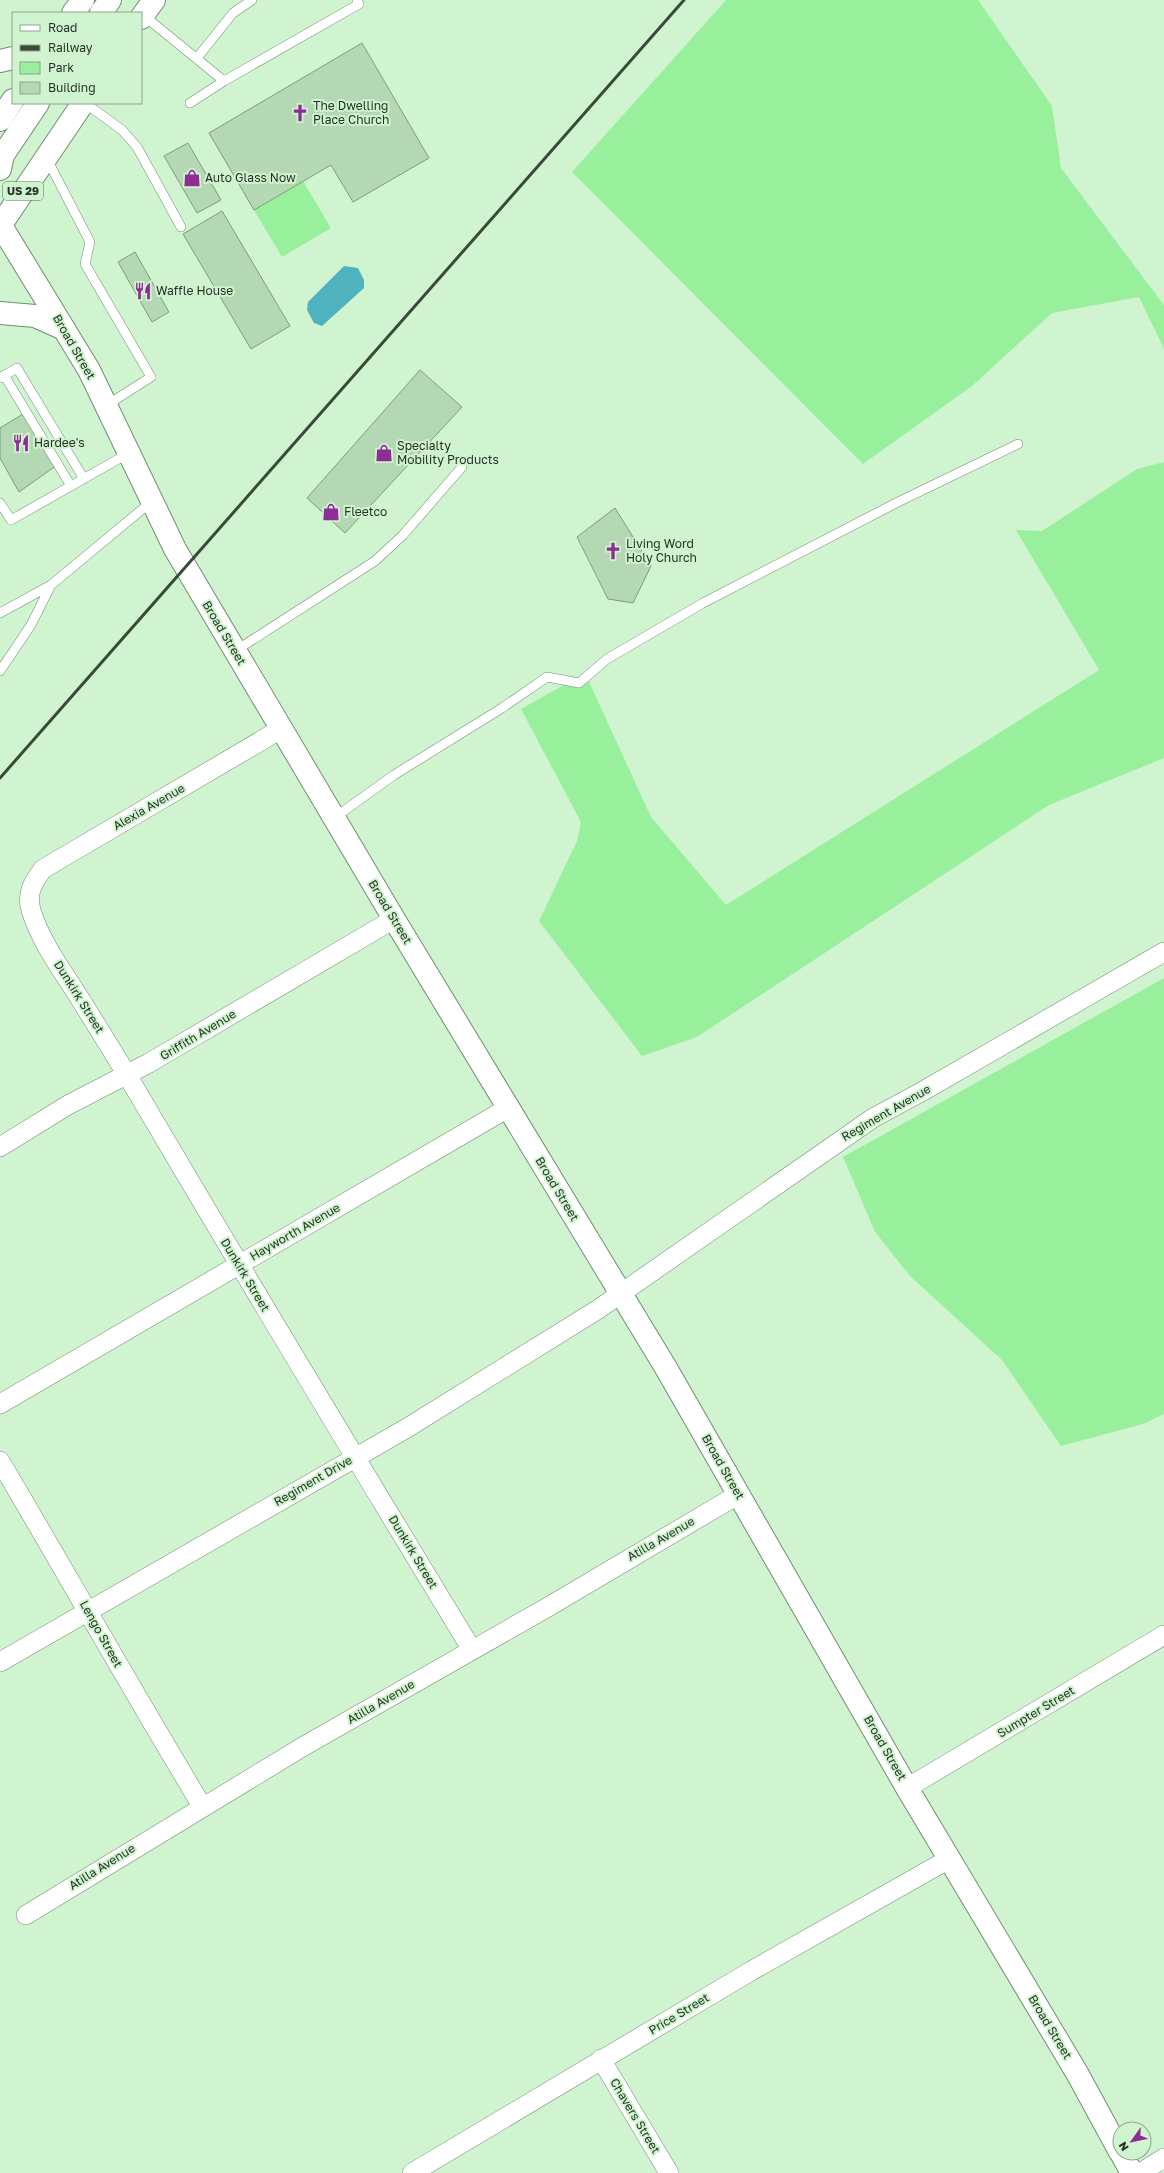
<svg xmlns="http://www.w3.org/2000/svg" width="1164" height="2173" font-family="'Golos Text',sans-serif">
<rect width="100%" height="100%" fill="#d0f4d0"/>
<path fill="#99f09c" d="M726,0h252l74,106 9,62 103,137v44l-25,-52 -87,16 -80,73 -109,78 -291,-292z
M303,181l28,47 -49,29 -28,-47z
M1164,462v296l-115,47 -352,232 -55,19 -103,-135 38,-80 4,-19 -60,-113 64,-36 66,144 75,88 373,-235 -83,-140 26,1 95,-62z
M1164,978v436l-21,10 -82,22 -59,-86 -92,-84 -35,-44 -32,-75z"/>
<path fill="#4eb3be" d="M344,266l14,2 6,12v8l-42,38 -8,-3 -7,-13 1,-8z"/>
<path fill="#b4d8b4" stroke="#7b9d7b" d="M362,43l67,115 -76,44 -22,-37 -77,45 -45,-77z
M188,143l33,57 -24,13 -33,-57z
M222,211l68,115 -39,23 -68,-115z
M135,252l34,60 -17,10 -34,-60z
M420,370l42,37 -117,126 -38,-35z
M23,414l34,51 -38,27 -19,-34v-30z
M615,508l36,58 -18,37 -25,-4 -31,-62z"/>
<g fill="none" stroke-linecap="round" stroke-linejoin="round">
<g stroke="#6e8f6e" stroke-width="10">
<path id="lane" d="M143,15l81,66
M197,58l36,-45 19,-13
M85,103l37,27 15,17 44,80
M190,103l34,-22 135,-77 -2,-4
M47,159l43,83 -5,22 66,113 -44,28
M4,375l67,111
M0,378l17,-10 67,111
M0,503l11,17 118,-67
M0,613l51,-28
M235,651l140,-90 28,-26 59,-68
M0,671l31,-46 20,-40 100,-83
M334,818l60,-43 108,-67 45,-31 32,6 28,-24 96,-56 195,-101 120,-58"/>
</g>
<g stroke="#6e8f6e" stroke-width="20">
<path id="street" d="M281,729l-238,140c-10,13 -17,25 -12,41 9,30 29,58 46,84 23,37 47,75 69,113 107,182 216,362 326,543
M0,1147l68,-42 81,-42 245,-144
M0,1404l508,-296
M0,1461c68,115 133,231 202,345
M0,1662l407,-234 190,-118 276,-192 50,-27 241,-139
M907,1788l257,-153
M26,1915l278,-169 244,-139 191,-113
M601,2059l68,114
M412,2173l339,-202 198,-112
M1140,2173l24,-15"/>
</g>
<g stroke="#6e8f6e" stroke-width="24">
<path id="secondary" d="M0,224l89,146 86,179 219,370 272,449 241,420 170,285 43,79
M1121,2153l11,20"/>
</g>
<g stroke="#6e8f6e" stroke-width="24">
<path id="highway" d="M73,13l10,-13
M101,13l9,-13
M141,18l13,-18
M0,61l13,-3
M0,120l13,-20
M0,169l3,-14 35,-52
M0,226l83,-123
M0,313l35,3 29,13"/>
</g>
<use href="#lane" stroke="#fff" stroke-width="9"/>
<use href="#street" stroke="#fff" stroke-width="19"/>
<use href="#secondary" stroke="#fff" stroke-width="22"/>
<use href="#highway" stroke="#fff" stroke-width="22"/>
<path stroke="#3a493a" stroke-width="3" d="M0,778l684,-778"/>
</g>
<defs>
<g id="church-bare" transform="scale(1.38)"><path d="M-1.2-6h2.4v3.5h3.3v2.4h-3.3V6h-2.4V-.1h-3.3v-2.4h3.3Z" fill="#8e2d95" stroke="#d0f4d0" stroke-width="2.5" paint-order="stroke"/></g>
<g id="shop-bare" transform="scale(1.38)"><path d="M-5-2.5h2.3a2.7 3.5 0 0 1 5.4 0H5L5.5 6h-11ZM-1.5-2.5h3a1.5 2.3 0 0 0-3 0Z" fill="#8e2d95" stroke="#d0f4d0" stroke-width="2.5" paint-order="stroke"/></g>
<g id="restaurant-bare" transform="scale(1.38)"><path d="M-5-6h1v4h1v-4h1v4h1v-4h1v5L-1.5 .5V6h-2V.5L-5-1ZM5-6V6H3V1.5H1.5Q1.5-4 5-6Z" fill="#8e2d95" stroke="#d0f4d0" stroke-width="2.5" paint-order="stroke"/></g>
</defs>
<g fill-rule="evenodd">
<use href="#church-bare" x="300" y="113"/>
<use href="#shop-bare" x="192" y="178"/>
<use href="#restaurant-bare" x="143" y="291"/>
<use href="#restaurant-bare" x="21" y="443"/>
<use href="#shop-bare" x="384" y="453"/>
<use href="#shop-bare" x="331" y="512"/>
<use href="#church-bare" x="613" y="551"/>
</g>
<g text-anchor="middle" stroke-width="4" stroke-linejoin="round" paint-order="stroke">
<rect fill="#d0f4d0" stroke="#586c58" stroke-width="1" x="3" y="182" width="40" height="18" rx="3"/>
<g font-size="11" font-weight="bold" fill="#253225">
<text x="23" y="195">US 29</text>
</g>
<g font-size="12" fill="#253225" stroke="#d0f4d0" text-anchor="start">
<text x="313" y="110">The Dwelling<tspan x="313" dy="14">Place Church</tspan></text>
<text x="205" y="182">Auto Glass Now</text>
<text x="156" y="295">Waffle House</text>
<text x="34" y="447">Hardee's</text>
<text x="397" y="450">Specialty<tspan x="397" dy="14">Mobility Products</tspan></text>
<text x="344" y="516">Fleetco</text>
<text x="626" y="548">Living Word<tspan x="626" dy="14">Holy Church</tspan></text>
</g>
<g font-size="12" fill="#253225" stroke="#d0f4d0">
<text transform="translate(74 347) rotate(60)" y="4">Broad Street</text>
<text transform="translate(224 633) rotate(59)" y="4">Broad Street</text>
<text transform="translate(149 807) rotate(-30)" y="4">Alexia Avenue</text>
<text transform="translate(390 912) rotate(59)" y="4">Broad Street</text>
<text transform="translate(79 997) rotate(58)" y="4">Dunkirk Street</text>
<text transform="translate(198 1035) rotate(-31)" y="4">Griffith Avenue</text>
<text transform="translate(886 1113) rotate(-30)" y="4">Regiment Avenue</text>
<text transform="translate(557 1189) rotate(59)" y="4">Broad Street</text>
<text transform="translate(295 1232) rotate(-30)" y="4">Hayworth Avenue</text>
<text transform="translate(245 1275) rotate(59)" y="4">Dunkirk Street</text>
<text transform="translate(723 1467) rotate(60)" y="4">Broad Street</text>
<text transform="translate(313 1481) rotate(-30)" y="4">Regiment Drive</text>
<text transform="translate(661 1539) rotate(-30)" y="4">Atilla Avenue</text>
<text transform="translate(413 1552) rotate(59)" y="4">Dunkirk Street</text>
<text transform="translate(101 1634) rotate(61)" y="4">Lengo Street</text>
<text transform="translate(381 1702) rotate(-30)" y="4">Atilla Avenue</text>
<text transform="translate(1036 1712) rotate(-31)" y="4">Sumpter Street</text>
<text transform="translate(885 1748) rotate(60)" y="4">Broad Street</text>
<text transform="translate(102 1867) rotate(-32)" y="4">Atilla Avenue</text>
<text transform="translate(679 2014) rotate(-31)" y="4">Price Street</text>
<text transform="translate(1050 2027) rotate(59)" y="4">Broad Street</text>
<text transform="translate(635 2116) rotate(59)" y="4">Chavers Street</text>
</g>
</g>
<rect x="12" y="12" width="130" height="92" fill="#d0f4d0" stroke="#8ca68c"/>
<rect x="20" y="25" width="20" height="6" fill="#ffffff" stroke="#8ca68c"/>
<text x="48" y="32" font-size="12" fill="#253225">Road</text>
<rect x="20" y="45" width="20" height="6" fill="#3a493a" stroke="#8ca68c"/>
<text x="48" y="52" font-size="12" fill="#253225">Railway</text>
<rect x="20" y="62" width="20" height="12" fill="#99f09c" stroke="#8ca68c"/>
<text x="48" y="72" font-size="12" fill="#253225">Park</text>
<rect x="20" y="82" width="20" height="12" fill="#b4d8b4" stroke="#8ca68c"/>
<text x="48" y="92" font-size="12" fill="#253225">Building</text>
<g transform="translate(1132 2141) rotate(237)"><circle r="19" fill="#d0f4d0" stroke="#8ca68c"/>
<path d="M0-3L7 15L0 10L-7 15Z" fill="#8e2d95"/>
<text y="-6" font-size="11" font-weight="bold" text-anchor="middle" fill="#253225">N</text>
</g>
</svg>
